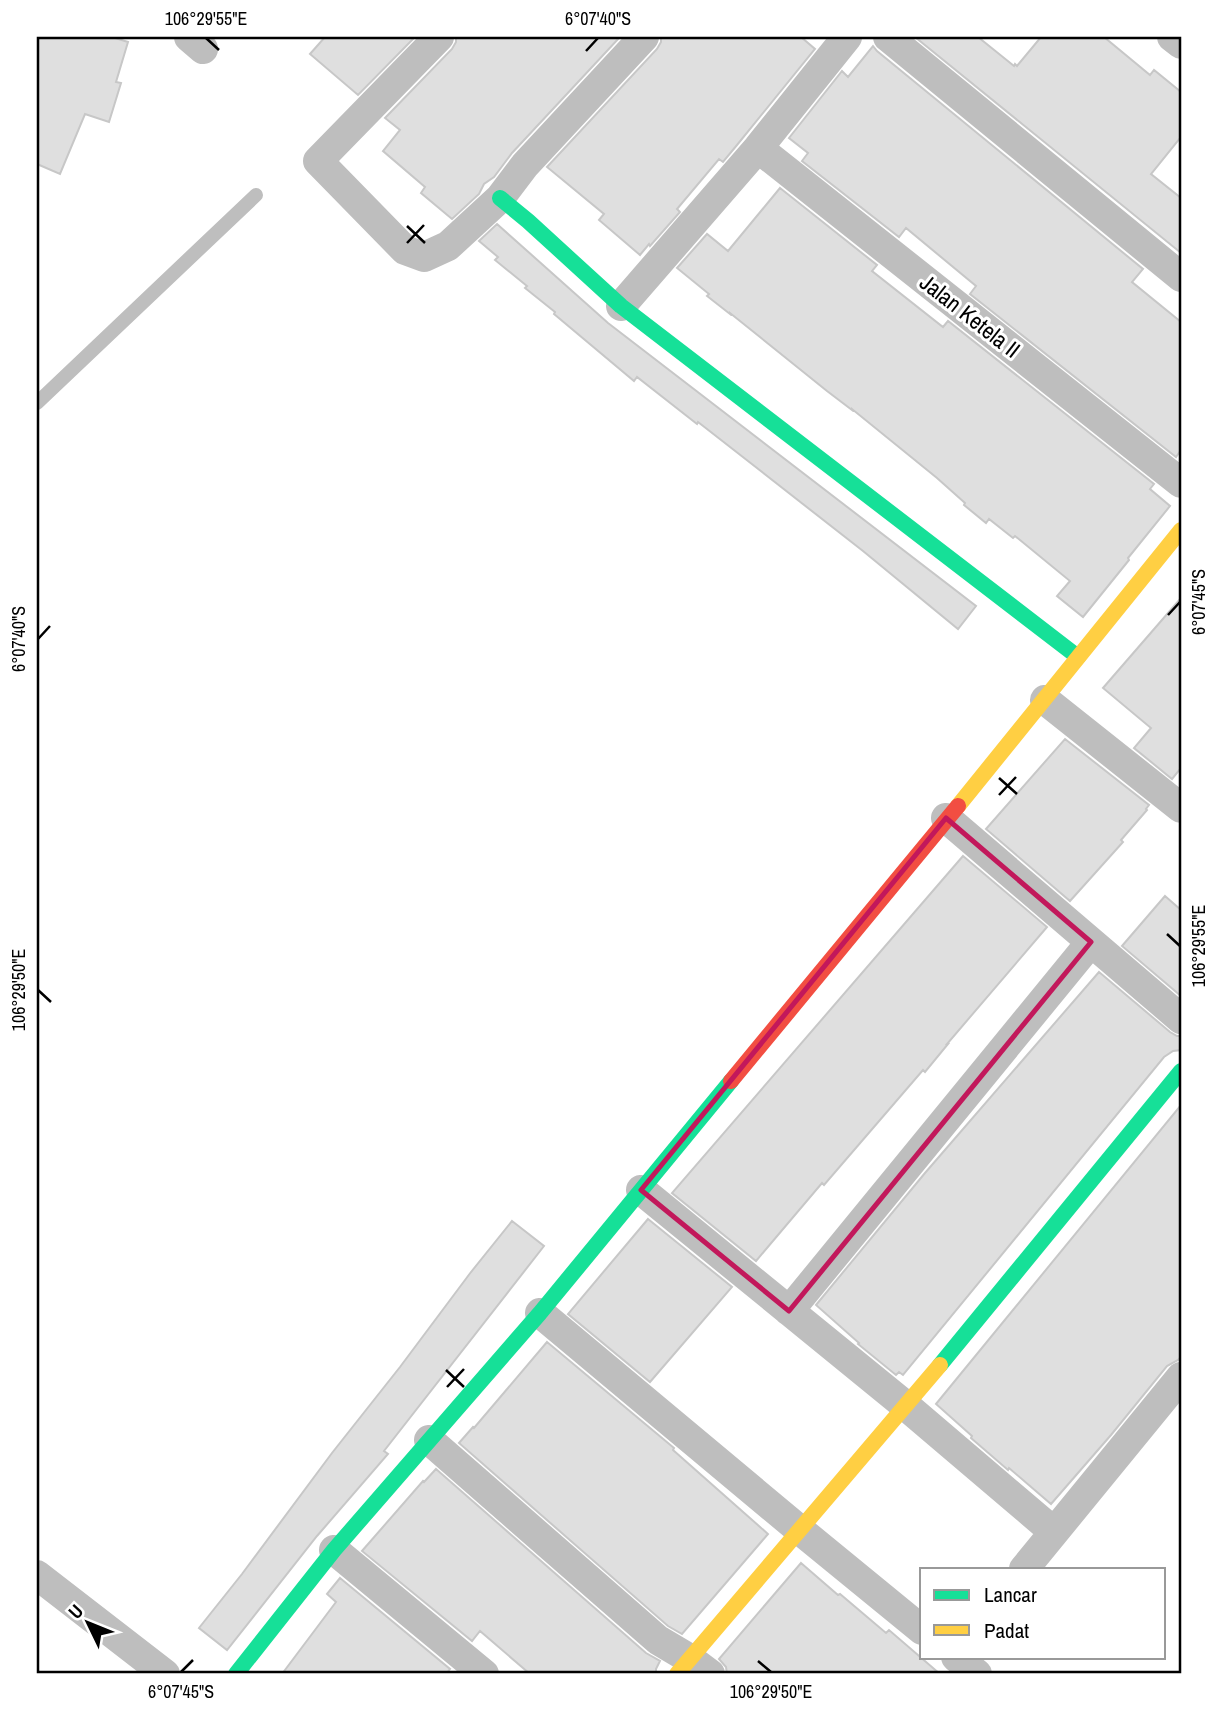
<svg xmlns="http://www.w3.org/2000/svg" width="1218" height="1711" font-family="'Archivo Narrow',sans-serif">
<rect width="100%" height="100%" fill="#fff"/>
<path fill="#dfdfdf" stroke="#c7c7c7" stroke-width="2" d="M37,37h75l16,5 -12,40 5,1 -12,39 -24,-8 -25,60 -23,-10z
M325,37h90l-57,58 -48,-41z
M456,37h164l-108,116 -18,24 -10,7 -5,10 -27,25 -31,-26 4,-6 -42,-36 17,-21 -15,-12 67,-69 4,-7z
M661,37h140l14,12 -78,96 -14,17 -4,-3 -42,50 3,3 -30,34 -1,-2 -9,11 -41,-35 5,-6 -57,-47 110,-118 4,-7z
M915,37h63l36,29 1,-2 2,2 24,-29h63l46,38 4,-5 27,22v45l-30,37 30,24v55z
M873,46l4,5 266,218 -11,13 49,40v128l-5,7 -206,-163 6,-8 -70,-58 -7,9 -97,-76 6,-8 -19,-15 53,-67 6,6z
M780,188l97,77 -5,6 71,56 5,-6 206,163 -4,5 20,17 -42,52 1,2 -46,57 -26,-21 13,-15 -55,-45 -2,2 -24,-19 -3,4 -22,-18 1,-2 -28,-25 -85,-69v1l-25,-19 -97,-78v1l-23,-18 2,-2 -32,-26 30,-34 21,17z
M497,224l111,99 368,283 -18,23 -95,-78 -165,-129 -1,2 -60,-47 -3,4 -80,-67 1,-2 -30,-24 2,-2 -32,-26 3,-3 -19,-16z
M1181,598v170l-9,11 -38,-31 17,-20 -48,-40z
M1065,739l84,66 -3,4 1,1 -26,30 2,2 -53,59 -84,-72z
M963,856l84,71 -100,117h1l-23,28 -2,-2 -99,115 -2,-2 -66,78 -84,-68z
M1165,896l16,14v86l-59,-50z
M1099,972l71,60 7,4h4v14l-8,1 -9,6 -261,318 -4,-3 -3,3 -38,-31 1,-1 -43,-38 109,-132z
M1181,1105v252l-3,3 -11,6 -56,69 -60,69 -42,-36 -1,2 -37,-32 1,-2 -36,-32z
M648,1219l84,68 -82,95 -82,-68z
M512,1221l32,25 -160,205 4,3 -71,82 -90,114 -28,-22 43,-54 90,-121 68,-86 71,-95z
M547,1342l127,106 -1,2 95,84 -86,100 -14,-8 -209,-183 14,-16 1,1z
M436,1469l210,184 14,8 -4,8v5h-126l-50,-43 -8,10 -110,-90 61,-70 1,1z
M801,1563l37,32 2,-1 46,39 3,-3 51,44h-213l-1,-7 -7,-8z
M340,1578l110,91 -4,5h-164l54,-72 -9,-8z"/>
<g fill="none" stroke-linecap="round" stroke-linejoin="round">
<path stroke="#bebebe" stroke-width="14" d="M37,403l219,-208"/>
<path stroke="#bebebe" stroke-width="30" d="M189,37l14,12
M439,37l-121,124 87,89 19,7 24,-11 52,-48 25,-33 119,-128
M888,37l293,240
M1172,37l9,7
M758,148l423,335
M621,306l137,-158 89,-111
M1045,700l136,108
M946,818l235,201
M641,1190l265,216 148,126
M789,1311l302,-369
M540,1313l261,218 121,99
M429,1440l229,200 32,19 20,15
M334,1550l150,124
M1024,1569l157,-192
M37,1575l128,99
M956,1657l21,17"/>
<path stroke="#16e098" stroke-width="16" d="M500,198l28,23 93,85 457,351
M940,1365l241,-294
M236,1674l98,-124 206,-237 191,-232"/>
<path stroke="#ffcf43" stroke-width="16" d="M958,806l223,-276
M677,1674l263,-309"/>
<path stroke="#f24e42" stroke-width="16" d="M731,1081l227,-275"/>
</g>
<path fill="none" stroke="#c2185b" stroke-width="5" stroke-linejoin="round" d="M946,818l145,124 -302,369 -148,-121z"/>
<path fill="none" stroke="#000" stroke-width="2.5" d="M206,38l13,12M586,51l12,-13M407,226l18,17M407,243l17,-18M1168,615l12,-13M38,639l12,-13M999,778l18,16M999,795l17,-18M1167,934l13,12M38,990l13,12M446,1370l18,17M447,1387l17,-18M758,1661l13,11M181,1672l12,-12"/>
<g text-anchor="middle" stroke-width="6" stroke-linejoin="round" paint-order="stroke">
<g font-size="23" fill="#000" stroke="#fff">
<text transform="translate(970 316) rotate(38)" y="8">Jalan Ketela II</text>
</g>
</g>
<rect width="1218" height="1711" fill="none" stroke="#ffffff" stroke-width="77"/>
<rect x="920" y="1568" width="245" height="91" fill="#ffffff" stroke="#999999" stroke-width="2"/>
<rect x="934" y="1590" width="35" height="10" fill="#16e098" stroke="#999999" stroke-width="2"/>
<text x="984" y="1602" font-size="21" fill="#000000">Lancar</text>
<rect x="934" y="1625" width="35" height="10" fill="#ffcf43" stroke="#999999" stroke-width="2"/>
<text x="984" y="1638" font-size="21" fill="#000000">Padat</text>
<g transform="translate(88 1623) rotate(313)" stroke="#ffffff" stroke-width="5" paint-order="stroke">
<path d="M0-5L12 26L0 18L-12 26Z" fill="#000000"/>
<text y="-10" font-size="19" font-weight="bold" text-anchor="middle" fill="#000000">U</text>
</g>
<rect x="38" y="38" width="1142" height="1634" fill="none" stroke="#000" stroke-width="2.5"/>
<g font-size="18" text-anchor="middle" fill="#000">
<text x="206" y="25">106°29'55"E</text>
<text x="598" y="25">6°07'40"S</text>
<text transform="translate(1199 602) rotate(-90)" y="6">6°07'45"S</text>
<text transform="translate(19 639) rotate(-90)" y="6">6°07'40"S</text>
<text transform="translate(1199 946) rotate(-90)" y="6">106°29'55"E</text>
<text transform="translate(19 990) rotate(-90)" y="6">106°29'50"E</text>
<text x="181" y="1698">6°07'45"S</text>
<text x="771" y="1698">106°29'50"E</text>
</g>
</svg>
